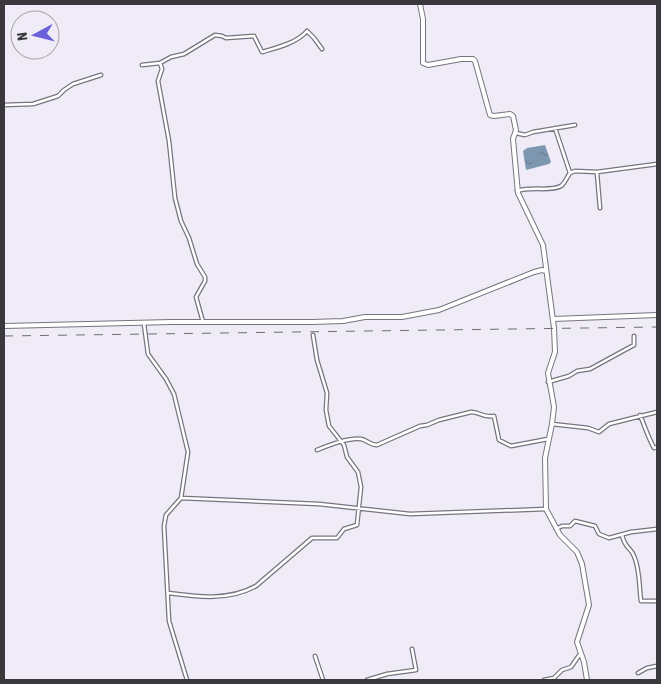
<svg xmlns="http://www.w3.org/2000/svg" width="661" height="684" font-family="'Asap Condensed',sans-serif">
<defs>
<pattern id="water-ripples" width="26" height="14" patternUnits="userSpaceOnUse" patternTransform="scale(1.25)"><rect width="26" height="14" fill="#7d97b0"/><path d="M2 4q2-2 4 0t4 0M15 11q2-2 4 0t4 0" fill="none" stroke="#677c90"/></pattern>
</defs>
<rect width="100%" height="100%" fill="#f0ecf7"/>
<path fill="url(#water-ripples)" d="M545,145l6,17 -2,2 -23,6 -3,-19 4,-3z"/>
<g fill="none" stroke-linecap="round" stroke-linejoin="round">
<g stroke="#78747e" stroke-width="5">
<path id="street" d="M160,63l2,6 -4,12 11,60 6,57 6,23 8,17 8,26 8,13v4l-9,16 7,25
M142,65l18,-2 11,-6 13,-3 31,-19 7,1 4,2 28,-2 8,16c14,-4 35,-9 45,-21l7,7 8,11
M4,105l29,-1 25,-8 6,-6 9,-6 28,-9
M555,128l15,45
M516,133l9,2 8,-3 42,-7
M597,173l3,35
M517,191c14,-5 34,1 44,-5 4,-3 6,-9 9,-13l5,-2 22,1 60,-8
M144,324l4,30 18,25 8,15 14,58 -7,46 -15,17 -2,11 5,95 18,59
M548,382l21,-6 8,-5 13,-2 44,-24v-9
M640,415c5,12 8,22 14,33l3,-1
M552,424l36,4 11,4 10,-8 48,-12
M317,450c12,-5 32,-13 44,-11 6,1 9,6 16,6l43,-19 7,-1 12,-5 32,-8c9,0 12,6 23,4l5,24 12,6 37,-7
M181,498l138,6 91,10 136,-5
M556,529l6,-3h8l5,-5 20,5 4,8 10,4 22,-6 26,-3
M622,535c3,14 8,11 12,21 6,13 5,30 7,45h16
M168,593c30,4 61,8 88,-7l56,-48h25l7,-9 13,-4 4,-38 -3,-15 -11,-15 -3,-12 -15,-19 -3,-16 1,-17 -10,-33 -4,-25
M315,656l8,24
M638,673l9,-5 10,-2
M367,680l20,-6 29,-4 -4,-21
M544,680l10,-2 8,-8 9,-3 9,-13"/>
</g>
<g stroke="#78747e" stroke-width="6">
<path id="secondary" d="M420,4l3,15v44l5,2 33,-6h12l2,2 15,54 4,1 16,-2 3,2 3,14 -3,9 5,54 25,52 11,83 1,24 -7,21 6,34 -2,17 -7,34 1,51 14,26 17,17 5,12 7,41 -12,37 7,20 3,18
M553,319l104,-4
M4,326l167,-4h141l31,-1 22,-4h37l37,-7 95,-38 8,-2 4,1"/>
</g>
<use href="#street" stroke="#fff" stroke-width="2.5"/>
<use href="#secondary" stroke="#fff" stroke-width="4"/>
<path stroke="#6f6d73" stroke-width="1" stroke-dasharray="9 9" stroke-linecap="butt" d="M4,336l653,-9"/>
</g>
<rect width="661" height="684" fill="none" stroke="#3a383d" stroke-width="10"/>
<g transform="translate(35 35) rotate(263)"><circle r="24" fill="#f0ecf7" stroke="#a7a4ad"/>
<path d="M0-4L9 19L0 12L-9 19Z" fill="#6a60d9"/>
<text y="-8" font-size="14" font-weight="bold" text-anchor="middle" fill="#3a383d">N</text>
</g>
</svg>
